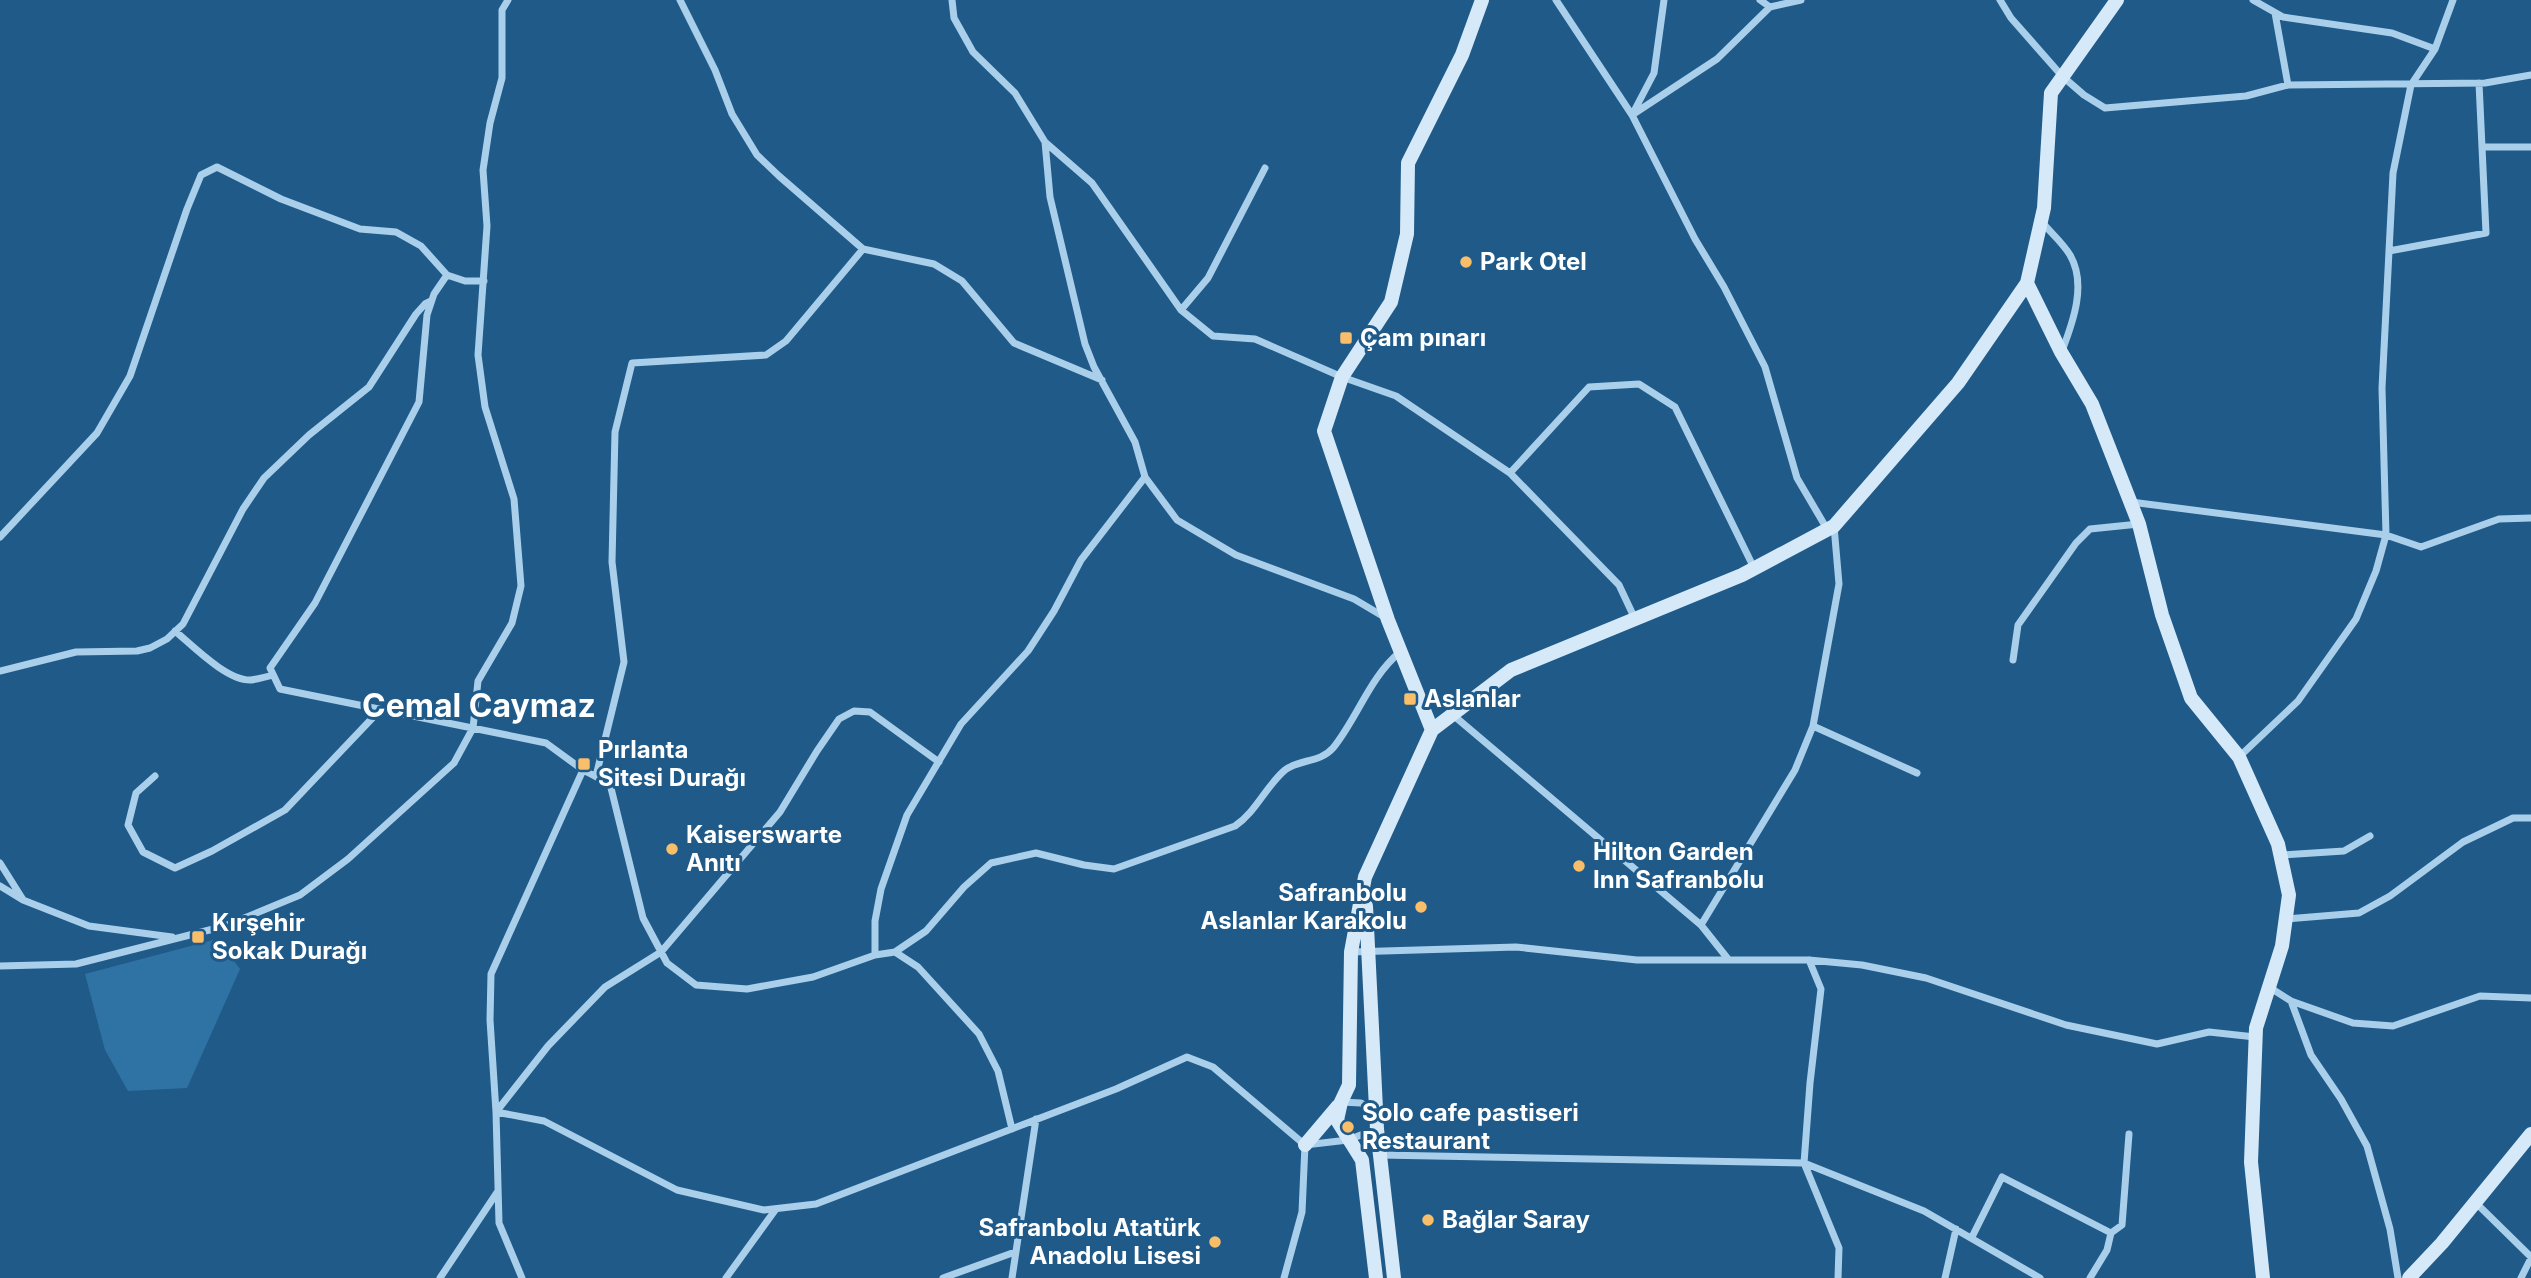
<svg xmlns="http://www.w3.org/2000/svg" width="2531" height="1278" font-family="Inter,sans-serif">
<rect width="100%" height="100%" fill="#1f5a89"/>
<path fill="#2f73a4" d="M217,939l23,30 -53,119 -59,3 -23,-41 -20,-76z"/>
<g fill="none" stroke-linecap="round" stroke-linejoin="round">
<path stroke="#aacfeb" stroke-width="7" d="M680,0l35,70 17,44 25,41 22,21 84,73 71,15 28,17 52,62 88,37
M952,0l2,18 19,34 42,41 30,49 5,55 35,147 9,23 41,75 10,35 32,43 59,35 118,44 32,19
M1556,0l76,115 63,124 29,48 41,80 32,111 30,51
M1760,0l10,7
M2000,0l11,18 51,58 22,19 21,13 141,-12 42,-11 197,-2 46,-8
M2253,0l30,17 109,16 43,16
M2275,13l13,72
M1632,115l85,-56 53,-52 31,-7
M1632,115l22,-42 10,-73
M1046,143l46,40 89,127 32,26 42,3 87,38 54,19 114,77 109,112 16,34
M2482,147h49
M2041,221c9,11 22,22 29,34 17,29 3,67 -8,96
M2389,251l97,-18 -7,-150
M447,275l-13,19 -7,21 -8,87 -104,201 -45,65 10,21 266,54 37,27 27,14 33,134 24,45 29,22 51,4 66,-12 62,-22 20,-3 23,15 61,67 19,37 14,58
M1181,310l27,-32 57,-110
M1510,473l79,-86 50,-3 36,23 79,161
M2131,502l255,33 35,12 78,-28 32,-1
M0,537l97,-104 33,-57 57,-167 14,-34 16,-8 64,32 79,30 36,3 25,14 26,29 18,6h19
M175,631c18,15 52,50 76,49 7,-1 15,-3 22,-5
M2013,660l5,-35 58,-82 14,-14 49,-5
M0,671l76,-19 61,-1 13,-3 17,-9 16,-15 60,-115 21,-31 45,-43 60,-48 47,-73 9,-10 6,-3
M1453,715l248,210 27,34
M1813,726l104,47
M2239,757l59,-56 58,-82 20,-48 10,-36 -4,-147 11,-215 18,-88 24,-36 18,-49
M583,770l-92,204 -1,46 6,92 48,9 133,69 87,20 52,-6 300,-115 71,-32 26,10 92,78 43,-5 28,-11
M155,776l-19,17 -8,32 15,27 32,16 37,-17 73,-41 95,-100
M596,776l28,-114 -12,-100 3,-130 17,-69 134,-8 20,-14 77,-92
M2281,855l63,-4 26,-15
M0,863l22,35
M0,886l23,14 66,26 83,11
M2286,919l73,-6 31,-17 73,-54 50,-24h18
M1701,925l94,-155 18,-44 26,-142 -5,-58
M895,952l31,-21 38,-44 27,-24 45,-10 48,12 30,4 121,-43c21,-14 31,-40 50,-56 14,-11 35,-7 48,-22 25,-31 36,-70 67,-96
M1351,952l165,-5 121,13h172l53,5 64,13 140,47 91,19 52,-12 46,5
M875,955v-34l6,-32 26,-74 54,-91 67,-73 26,-40 27,-51 64,-83
M1809,960l12,29 -11,94 -6,80 35,85 -1,30
M0,966l76,-2 149,-38 75,-31 48,-36 106,-96 19,-35 5,-47 34,-58 9,-37 -7,-87 -29,-92 -7,-52 9,-129 -4,-56 7,-47 12,-45v-68l6,-10
M2269,987l22,14 62,22 40,3 87,-30 51,2
M2291,1001l20,54 30,44 26,47 23,83 8,49
M1341,1102l20,1 15,9
M1380,1155l424,8 120,48 116,67
M2475,1202l56,55
M1972,1237l30,-60 109,56
M440,1278l58,-87
M522,1278l-23,-55 -3,-111 52,-66 57,-59 56,-35 119,-140 37,-61 22,-32 15,-8 16,1 69,50
M726,1278l50,-69
M943,1278l72,-26
M1012,1278l24,-159
M1284,1278l18,-66 3,-67
M1945,1278l11,-49
M2090,1278l17,-28 4,-17 11,-8 7,-91
M2521,1278l10,-20"/>
<path stroke="#d5e9f8" stroke-width="14" d="M2027,283l34,69 31,52 47,120 23,91 29,83 48,59 39,87 11,51 -7,51 -26,82 -5,134 12,116
M1432,730l-44,-110 -64,-189 18,-54 49,-75 16,-68 1,-71 54,-108 20,-55
M1366,906l11,223 17,149
M1305,1145l33,-39
M1376,1278l-14,-118 -25,-40 4,-18 8,-17 2,-133 14,-75 67,-147 79,-60 231,-95 92,-49 124,-143 69,-100 17,-75 7,-115 66,-93
M2409,1278l33,-35 89,-109"/>
</g>
<g fill="#f9be6a" stroke="#1f5a89" stroke-width="2.5">
<circle cx="1466" cy="262" r="7"/>
<rect x="1339" y="331" width="14" height="14" rx="3.5"/>
<rect x="1403" y="692" width="14" height="14" rx="3.5"/>
<rect x="577" y="757" width="14" height="14" rx="3.5"/>
<circle cx="672" cy="849" r="7"/>
<circle cx="1579" cy="866" r="7"/>
<circle cx="1421" cy="907" r="7"/>
<rect x="191" y="930" width="14" height="14" rx="3.5"/>
<circle cx="1348" cy="1127" r="7"/>
<circle cx="1428" cy="1220" r="7"/>
<circle cx="1215" cy="1242" r="7"/>
</g>
<g text-anchor="middle" stroke-width="6" stroke-linejoin="round" paint-order="stroke">
<g font-size="24" font-weight="bold" fill="#fff" stroke="#1f5a89" text-anchor="start">
<text x="1480" y="270">Park Otel</text>
<text x="1360" y="346">Çam pınarı</text>
<text x="1424" y="707">Aslanlar</text>
<text x="598" y="758">Pırlanta<tspan x="598" dy="28">Sitesi Durağı</tspan></text>
<text x="686" y="843">Kaiserswarte<tspan x="686" dy="28">Anıtı</tspan></text>
<text x="1593" y="860">Hilton Garden<tspan x="1593" dy="28">Inn Safranbolu</tspan></text>
<text x="1407" y="901" text-anchor="end">Safranbolu<tspan x="1407" dy="28">Aslanlar Karakolu</tspan></text>
<text x="212" y="931">Kırşehir<tspan x="212" dy="28">Sokak Durağı</tspan></text>
<text x="1362" y="1121">Solo cafe pastiseri<tspan x="1362" dy="28">Restaurant</tspan></text>
<text x="1442" y="1228">Bağlar Saray</text>
<text x="1201" y="1236" text-anchor="end">Safranbolu Atatürk<tspan x="1201" dy="28">Anadolu Lisesi</tspan></text>
</g>
<g font-size="32" font-weight="bold" fill="#fff" stroke="#1f5a89">
<text x="479" y="717">Cemal Caymaz</text>
</g>
</g>
</svg>
